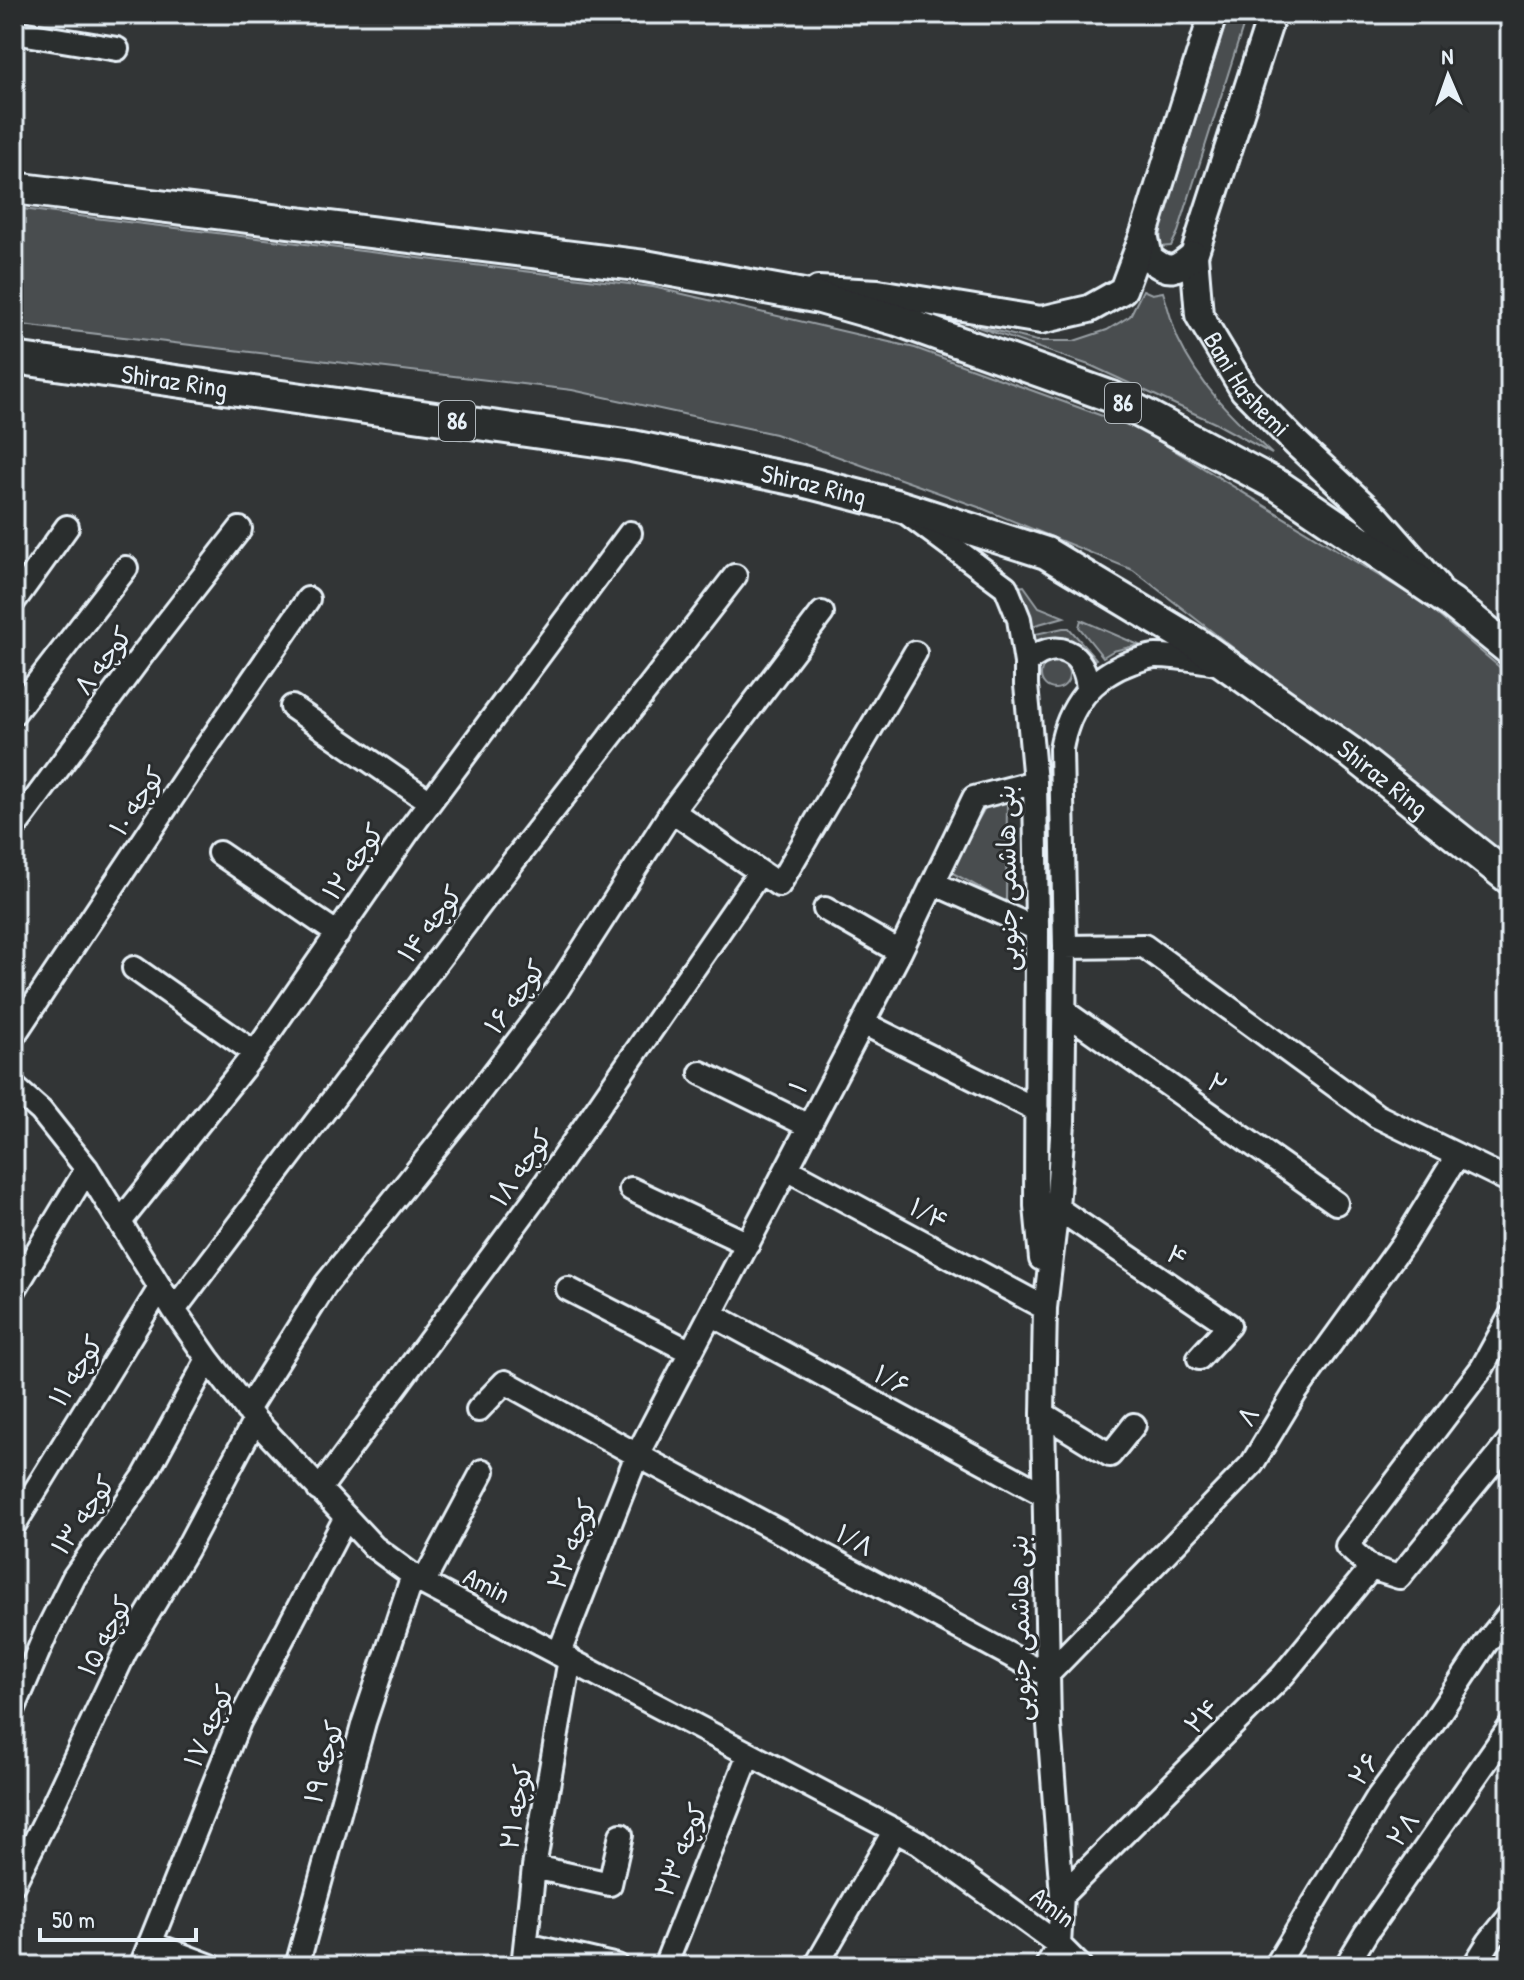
<svg xmlns="http://www.w3.org/2000/svg" width="1524" height="1980" font-family="'Patrick Hand','Playpen Sans Arabic',sans-serif">
<rect width="100%" height="100%" fill="#323536"/>
<filter id="ink" filterUnits="userSpaceOnUse"><feTurbulence type="fractalNoise" baseFrequency=".0125" numOctaves="2"/><feDisplacementMap in="SourceGraphic" scale="16" xChannelSelector="R" yChannelSelector="G"/><feConvolveMatrix kernelMatrix="1 2 1 2 8 2 1 2 1" color-interpolation-filters="sRGB"/></filter>
<g filter="url(#ink)">
<path fill="#494d4f" stroke="#989fa4" stroke-width="2" d="M1229,14h18l-69,218 -7,14 -12,1 3,-22z
M14,208l639,79 262,61 226,82 284,174 85,72v187l-377,-293 -152,-62 -206,-74 -203,-44 -558,-66z
M1143,290l9,4 11,-2c5,15 9,32 15,47 23,49 56,79 94,115l-55,-30 -125,-58 -123,-42 68,17h37l33,-11 23,-14z
M1024,586l15,21 25,10 -36,10 -15,-39z
M1081,620l58,25 -26,6 -10,6 -24,-30z
M1063,628h6l27,31 -8,4 -19,-23 -38,2v-7z
M1041 675a14 14 0 1 1 28 0a14 14 0 1 1-28 0Z
M1007,800l-1,102 -57,-31 37,-65z"/>
<g fill="none" stroke-linecap="round" stroke-linejoin="round">
<g stroke="#e8f1f8" stroke-width="28">
<path id="minor" d="M14,32l103,17
M908,514l98,73 13,32 7,44v22l9,97 2,147 -1,277 5,53
M14,601l53,-74
M1026,663c29,-26 59,-13 62,26
M292,707l138,95
M14,713l112,-145
M672,811l107,74 136,-232
M14,828l131,-177 95,-122
M219,853l119,81
M933,883l104,46
M825,909l75,43
M1065,947l79,-1 233,170 133,65
M134,968l121,85
M1065,1012l271,191
M863,1023l174,87
M14,1035l182,-273 112,-163
M701,1073l108,53
M14,1087l27,24 46,58 87,141 34,49 47,61 119,127 49,36 494,259 142,103 21,21
M787,1169l258,139
M631,1189l117,55
M1057,1208l172,117 -30,33
M120,1222l135,-169 152,-220 223,-300
M568,1289l123,63
M14,1290l73,-121
M174,1310l314,-416 247,-318
M711,1314l334,181
M1510,1317l-28,51 -135,178 24,22 28,9 111,-136
M247,1410l79,-126 139,-173 92,-121 115,-179 150,-198
M478,1410l27,-28 132,73 410,220 205,-211 43,-71 109,-151 53,-86
M1043,1414l67,41 24,-30
M319,1490l219,-296 222,-322
M14,1525l146,-237
M423,1583l60,-112
M559,1653l78,-198 263,-503 74,-154 61,-16
M14,1708l33,-77 27,-54 70,-100 64,-118
M534,1867l76,17 11,-49
M14,1883l39,-78 72,-153 61,-102 69,-130
M1062,1895l221,-220 88,-107
M150,1943l61,23
M526,1945l91,21
M141,1966l98,-244 107,-205
M297,1966l67,-244 49,-147
M523,1966l11,-99 36,-208
M665,1966l84,-212
M816,1966l79,-136
M1047,1966l12,-21 3,-50 -13,-170 -6,-311 2,-106 12,-100 6,-85 2,-176 -4,-198c7,-42 31,-73 71,-87 8,-2 16,-6 24,-6 23,0 46,5 68,8
M1276,1966l102,-169 54,-73 54,-81 24,-30
M1346,1966l20,-33 144,-206
M1474,1966l15,-24 21,-26"/>
</g>
<g stroke="#e8f1f8" stroke-width="32">
<g id="major">
<path id="s1" d="M1272,14l-78,241 5,60 45,75 53,54 81,75 58,66"/>
<path d="M1144,234l5,24c21,16 26,13 45,-3"/>
<path d="M818,290l60,3 163,27 48,-11 34,-19 21,-56 69,-220"/>
</g>
</g>
<g stroke="#e8f1f8" stroke-width="36">
<g id="highway">
<path d="M14,188l631,78 175,32 77,22 215,77 167,89 173,117 58,47"/>
<path id="s2" d="M14,358l618,88 170,35 94,24 150,48 150,90 66,47 88,62 160,127"/>
</g>
</g>
<use href="#minor" stroke="#2a2d2e" stroke-width="22"/>
<use href="#major" stroke="#2a2d2e" stroke-width="26"/>
<use href="#highway" stroke="#2a2d2e" stroke-width="30"/>
</g>
</g>
<g text-anchor="middle" stroke-width="6" stroke-linejoin="round" paint-order="stroke">
<g fill="#2a2d2e" stroke="#afb6bb" stroke-width="2">
<rect x="1105" y="383" width="36" height="40" rx="6"/>
<rect x="439" y="401" width="36" height="40" rx="6"/>
</g>
<g font-size="24" font-weight="bold" fill="#e8f1f8">
<text x="1123" y="411">86</text>
<text x="457" y="429">86</text>
</g>
<g font-size="26" fill="#e8f1f8" stroke="#2a2d2e">
<text dy="9" stroke="none"><textPath href="#s2" startOffset="162">Shiraz Ring</textPath></text>
<text dy="9" stroke="none"><textPath href="#s1" startOffset="398">Bani Hashemi</textPath></text>
<text dy="9" stroke="none"><textPath href="#s2" startOffset="810">Shiraz Ring</textPath></text>
<text transform="translate(103 661) rotate(-53)" y="9">کوچه ۸</text>
<text dy="9" stroke="none"><textPath href="#s2" startOffset="1458">Shiraz Ring</textPath></text>
<text transform="translate(137 801) rotate(-56)" y="9">کوچه ۱۰</text>
<text transform="translate(353 862) rotate(-55)" y="9">کوچه ۱۲</text>
<text transform="translate(1007 878) rotate(-91)" y="9">بنی هاشمی جنوبی</text>
<text transform="translate(430 924) rotate(-53)" y="9">کوچه ۱۴</text>
<text transform="translate(515 997) rotate(-54)" y="9">کوچه ۱۶</text>
<text transform="translate(1217 1084) rotate(35)" y="9">۲</text>
<text transform="translate(798 1087) rotate(-62)" y="9">۱</text>
<text transform="translate(521 1168) rotate(-55)" y="9">کوچه ۱۸</text>
<text transform="translate(929 1214) rotate(28)" y="9">۱/۴</text>
<text transform="translate(1177 1256) rotate(34)" y="9">۴</text>
<text transform="translate(76 1371) rotate(-58)" y="9">کوچه ۱۱</text>
<text transform="translate(892 1380) rotate(28)" y="9">۱/۶</text>
<text transform="translate(1248 1416) rotate(-58)" y="9">۸</text>
<text transform="translate(83 1515) rotate(-55)" y="9">کوچه ۱۳</text>
<text transform="translate(855 1540) rotate(28)" y="9">۱/۸</text>
<text transform="translate(572 1544) rotate(-69)" y="9">کوچه ۲۲</text>
<text transform="translate(487 1585) rotate(27)" y="9">Amin</text>
<text transform="translate(1020 1628) rotate(-91)" y="9">بنی هاشمی جنوبی</text>
<text transform="translate(105 1636) rotate(-62)" y="9">کوچه ۱۵</text>
<text transform="translate(1202 1716) rotate(-45)" y="9">۲۴</text>
<text transform="translate(209 1726) rotate(-66)" y="9">کوچه ۱۷</text>
<text transform="translate(324 1762) rotate(-74)" y="9">کوچه ۱۹</text>
<text transform="translate(1364 1769) rotate(-55)" y="9">۲۶</text>
<text transform="translate(516 1807) rotate(-80)" y="9">کوچه ۲۱</text>
<text transform="translate(1403 1829) rotate(-55)" y="9">۲۸</text>
<text transform="translate(681 1850) rotate(-68)" y="9">کوچه ۲۳</text>
<text transform="translate(1053 1907) rotate(37)" y="9">Amin</text>
</g>
</g>
<rect width="1524" height="1980" fill="none" stroke="#2a2d2e" stroke-width="48"/>
<rect x="24" y="24" width="1476" height="1932" fill="none" stroke="#e8f1f8" stroke-width="3" filter="url(#ink)"/>
<g transform="translate(1448 76) rotate(358)" stroke="#2a2d2e" stroke-width="6" paint-order="stroke">
<path d="M0-6L14 30L0 20L-14 30Z" fill="#e8f1f8"/>
<text y="-12" font-size="22" font-weight="bold" text-anchor="middle" fill="#e8f1f8">N</text>
</g>
<path d="M40 1928v12h156v-12" fill="none" stroke="#e8f1f8" stroke-width="4"/>
<text x="52" y="1928" font-size="24" fill="#e8f1f8" stroke="#2a2d2e" stroke-width="6" paint-order="stroke">50 m</text>
</svg>
